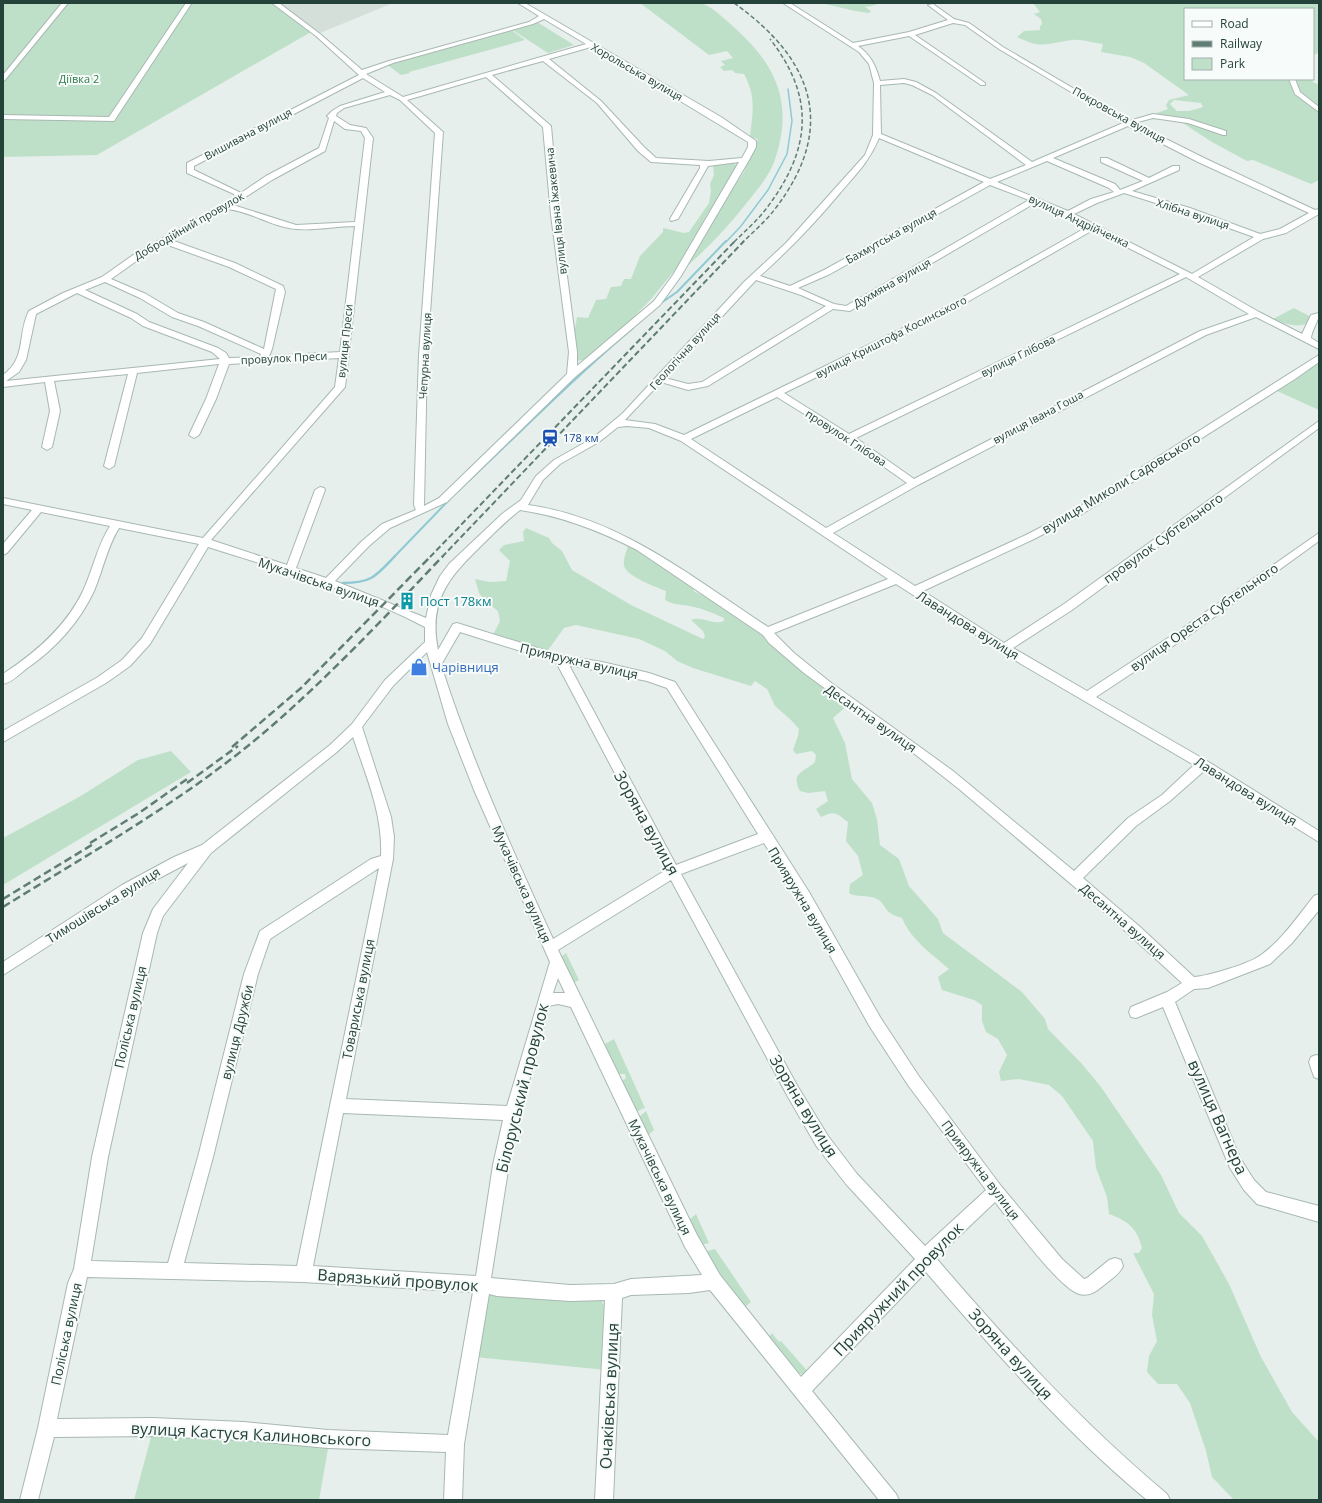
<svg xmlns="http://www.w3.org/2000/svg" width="1322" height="1503" font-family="'Open Sans',sans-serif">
<rect width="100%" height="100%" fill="#e6efeb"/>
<path fill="#d4dfda" d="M278,3h115l-73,30z"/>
<path fill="#bfe0c8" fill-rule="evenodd" d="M3,3h271l37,29 -214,123 -94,2z
M640,3c12,0 56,-3 64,1 12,6 23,17 33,26 43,39 57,79 36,135 -6,13 -15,24 -24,35 -19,25 -40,47 -64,68l48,-80 11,-16 14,-33 -12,-3h4c3,-25 6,-40 -6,-62l-9,-1 -3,-3 -8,1 -4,-4 5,-2 -4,-4 12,-3 -6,-7 -18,4z
M821,3h54l1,2 -11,2 6,4 -2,2 -14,-2z
M1033,3h286v49l-6,4v-47h-128v70h127l1,3 6,3v95l-8,4 -58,-24 -6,1 -35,-19 -34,-22 -27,-5 17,-6 -2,-4 3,-5 20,-5 -45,-32 -14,-6 -29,-5 2,-8c-10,-1 -22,-5 -31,-4 -26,3 -28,10 -55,-3l7,-6 16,-1v-4l2,-2 -1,-5 -7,-5 6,-2zM1174,100l27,3 2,4 -14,4h-12l-7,-7z
M537,22l37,23 -26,8 -37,-24z
M510,29l15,11 -116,32 1,1 -9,2 -15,-11z
M734,163l3,3 -12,24 -17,23 -29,52 -27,33 -22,23 -34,29 -13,10 -8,1 -1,-27 3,-17 11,1 8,-18 10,-1 5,-12 10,-1 3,-7h7l9,-23 23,-24v-4l21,5 5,-1 20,-29 2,-13 -1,-6 4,-9 -1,-9 4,-2z
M1294,308l17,9 -2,6c-11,5 -25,1 -36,-4z
M1319,362v48l-42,-19z
M526,528l23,10 3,5 10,8 10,19 59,35 72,34 2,-2 -2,-6 -12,-11c11,-5 22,6 33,1v-3c-11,-5 -23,-10 -35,-12 -9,-2 -16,-1 -24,-6l1,-9c-10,-4 -41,-15 -42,-26 -1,-7 3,-15 5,-22l60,40 6,9 10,4 57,36 87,72 -16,14 12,25 7,36 20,24 5,16 3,26 19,14 10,27 29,33 5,14 79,59 23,27 3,10 34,35 19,23 60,88 18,38 23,23 27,48 32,73 31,55 27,30v58h-82l-4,-1 -21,-22 -6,-26 -16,-48 -13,-19h-19l-11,-12 2,-16 8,-15 -5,-26 2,-21 -21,-41h6l3,-5c-5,-20 -14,-27 -33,-34l-2,-17 -11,-29 -3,-27 -31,-45 -13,-11 -30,-6 -18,2 -2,-9 8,-17 -9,-16 -12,-7 -4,-11v-16l-8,-5 -32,-10 -4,-13 11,-8c-17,-15 -38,-29 -47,-51 -4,-1 -9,-3 -12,-5 -6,-4 -6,-11 -13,-14 -9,-5 -22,-1 -28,-6l1,-9 13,-9 -5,-19 -12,-15 2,-19c-12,-9 -13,-12 -27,-5l-5,-8 12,-8 -3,-10 -17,2 -8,-2c-10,-19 5,-19 15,-29l1,-7 -4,-4 -16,3 -3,-4 5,-14 1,-7 -8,-9 -16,-14 -8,-17 -12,-8 -4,5 -58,-18 -16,-7 -12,-10 -26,-12 -63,-14 -12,3 -18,25 -54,-16 8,-16 -2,-10 -12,-9 -7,-9 -4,-14 15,3 16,-1 4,-20 -11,-11 5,-5 20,-4 -1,-9z
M171,751l20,21 -188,113v-47l76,-41 59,-37z
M566,953l13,27 -6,3 -12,-26z
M614,1039l31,69 -10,4 -14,-30 5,-4 -1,-4h-9l-13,-29z
M646,1111l8,19 -7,6 -9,-18z
M696,1214l13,29 -8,2 -12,-25z
M715,1249l36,53 -7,6 -24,-30 -14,-23 1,-4z
M486,1293l114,6 8,12 -2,59 -131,-13z
M772,1333l7,9 2,-1 29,33 -3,2 -9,-3 -30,-35z
M153,1430l176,13 -10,57h-185z"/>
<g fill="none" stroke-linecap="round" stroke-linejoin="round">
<path stroke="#8ec9d4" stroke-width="1.5" d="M726,242l15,-16 27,-36 19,-36 5,-33 -4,-32"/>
<path stroke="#8ec9d4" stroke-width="2" d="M661,303l16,-11 49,-51
M458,491c58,-54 114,-112 175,-163
M394,557l55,-57"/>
<path stroke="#8ec9d4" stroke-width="2.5" d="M343,583c29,0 33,-7 52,-27"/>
<g stroke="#a8b8b2" stroke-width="2">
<path id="minor" d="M62,3h6l-63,77 -2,1v-6z
M186,3l5,1 -77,117 -111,-2v-4l106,2z
M272,3h7l41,31 42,36 27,-9 140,-39 10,-6 -21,-13h7l196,114 35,24v6l-7,13 -68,116 -21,29 -85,72 -128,125 -57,26 -21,18 -34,35 91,37 5,-23 9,-19 9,-12 53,-50 19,-14 15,-24 18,-16 39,-22 30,-25 121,-131 42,-39 79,-88 8,-20 1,-52 -5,-19 -10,-12 -76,-49h7l63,40 56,-11 39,-12 -20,-15 5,-1 21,15 15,4 34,24 126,74 24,-7 36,5 37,12v4h-3l-35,-12 -35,-5 -19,5 70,35 111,52 4,-1v5l-33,19 -23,6 -65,38 61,35 43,22 9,-19 8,-2c0,8 -7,16 -8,25l8,5v6l-63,-32 -50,18 -288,150 -85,48 82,53 111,-51 48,-25 245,-155v7l-24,17 -213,135 -48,25 -111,52 81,52 60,-39 255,-183v7l-247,182 -59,38 74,43 93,-61 139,-97v8l-131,95 -92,61 111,64 112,70v11l-115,-71 -34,30 -34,25 -53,52 56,48 55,51c14,-1 55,-13 67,-22 21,-15 37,-39 53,-59l5,-2v16l-27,33 -22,21 -62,24 -14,1 -19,13 65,156 14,22 12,12 53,14v16l-62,-18 -13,-14 -14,-22 -67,-161 -27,11 -5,-1 -2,-5 2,-5 36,-15 15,-9 -72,-66 -151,-128 -43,-34 -112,-82 -35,-30 -6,-8 -126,-85c-37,-19 -75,-34 -117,-40 -14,11 -26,23 -39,36 -32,31 -53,55 -43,104l15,-26 4,-1 103,32 42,7 47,11 26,9 134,210 71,125 38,58 83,111 61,73 22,20 3,-1 22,-18 6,-2 6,2 2,6c-4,9 -12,13 -19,19 -7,6 -15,12 -25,9 -20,-6 -69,-73 -84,-92l-59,56c72,84 146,165 231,236l3,6h-23c-82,-68 -152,-148 -221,-228l-114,119 84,103 3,6h-20l-169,-210 -21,3 -58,2 -9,3 -9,202h-18l10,-200 -35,1 -73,-5 -8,-2 -25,150 -2,56h-18l2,-48 -118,-4 -84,-8 -92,-4 -98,1 -16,63h-18l18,-72 30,-145 6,-14 18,-112 51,-224 10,-24 35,-46 -57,30 -128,82v-13l119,-77 52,-28 28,-12 128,-100 22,-21 33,-44 40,-38v-15c-68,-36 -145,-57 -217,-80l-58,97 -20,22 -24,17 -103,59v-11l95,-54 24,-17 20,-22 57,-94 -80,-16c-12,19 -16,42 -25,63 -15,32 -39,58 -68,78 -7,6 -14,13 -23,15v-10c32,-21 63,-47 80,-83 10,-21 14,-45 27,-65l-69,-14 -34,41 -4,2v-11l29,-34 -29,-6v-6l200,40 132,-151 4,-29 -110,6 -13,35 -17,36 -5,3 -5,-3 17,-36 13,-35 -82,9 -23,93 -5,3 -5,-3 24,-92 -74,7 6,30 -8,36 -5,3 -5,-3 8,-36 -5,-29 -42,5v-12c24,-17 14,-41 26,-64l34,-18 39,-16 34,-24 99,-56 -1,-3 -47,-21v-10l172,-88 -43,-39zM544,19l42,25 -183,53 -37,-23 27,-11 140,-39zM953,23l12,2 34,24 124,74 -91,39 -96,-69 -20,-11 -12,-3 -24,2c-4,-15 -9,-26 -22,-35l51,-10 72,49h4v-2l-70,-48zM591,47l157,95v5l-6,11 -33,3 -53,-3 -12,-11 -43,-46 -52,-42zM543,61l54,42 41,48 13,11 49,3v3l-30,51 1,2 7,-2 30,-53 31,-4 -66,113 -19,26 -77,65v-14l-18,-137 -8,-89 -59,-51zM486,77l57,50 8,88 18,137 -2,22 -128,124 -15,8 3,-151 16,-223 -36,-32zM363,78l22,14 -45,14 -8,5 -5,5 2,2 -10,30 -53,28 -25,17 -47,-23v-4zM904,83l8,2 20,10 94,70 -36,14 -109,-45 -1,-49zM390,95l10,5 35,33 -16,222 -5,150 2,5 -34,14 -21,18 -35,36 -30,-10 29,-78 -1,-2 -4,-1 -5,3 -28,75 -76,-25 134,-153 28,-249 -7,-10 -16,-3 -14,-9 1,-3 7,-5zM334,121l11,8 16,2 4,7 -10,84 -59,3 -63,-20 39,-25 53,-29zM1128,126l70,36 111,51 -29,16 -20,5 -70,-26 -58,-17 47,-21v-4h-6l-24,12 -42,-20h-6v4l42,19 -23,9 -5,-6 -62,-26zM879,138l105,44 -160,88 -34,16 -30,-10c29,-26 55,-53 80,-83 16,-19 29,-31 39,-55zM1047,161l62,27 5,4 -23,7 -23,12 -71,-29zM990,185l39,15 -183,106 -12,-2 -36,-16 32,-14zM1124,193l60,19 70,25 -62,37 -118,-60 23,-11zM1035,203l52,24 -145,82 -258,126 -29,-11 -30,-4 36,-38 27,8 20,-4 125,-77 17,2zM226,209c23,2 41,15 63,19 22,4 44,-2 66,-2l-15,126 -71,4 3,-7 13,-57 -2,-6 -48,-23 -64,-23zM1093,230l87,44 -331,160 -65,-41 164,-80zM165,244l64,23 47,22 -12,60 -60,-27 -26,-9 -32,-19 -35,-15 31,-22zM1186,277l63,37 -49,17 -286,148 -58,-41zM756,280l45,15 25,11 -124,76 -14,2 -23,-6zM105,282l35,16 32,19 26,9 63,28 -1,3 -31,1 -3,-5 -8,-5 -69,-26 -12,-8 -52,-24zM77,293l54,25 12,8 69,26 8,7 -214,22 13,-9 7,-12 10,-46zM777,397l69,43 61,43 -81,45 -135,-89zM627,426l22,2 32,13 207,138 -120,48c-75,-49 -149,-110 -240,-122l15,-25 17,-16 39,-22 19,-15zM896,584l125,80 173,101 -32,30 -34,23 -54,53 -121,-100 -123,-89 -36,-29 -20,-20zM460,632l96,30 110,208 -113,69c-41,-90 -82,-180 -112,-274zM427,652l21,72 26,66 76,172 -43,144 -161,-7 47,-240 1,-22 -3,-20 -29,-90 31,-41zM569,665l78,16 20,7 91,146 -82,31zM353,737c13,39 30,77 28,119l-10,3 -111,72 -16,43 -46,183 -30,106 -77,-2 17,-104 49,-224 6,-17 48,-63 127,-102zM764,843l35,57 71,127 38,58 78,105 -61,56 -68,-72 -29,-38 -30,-49 -117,-213zM379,868l-82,398 -113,-3 29,-106 45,-183 12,-35zM671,880l117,217 29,50 29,37 69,75 -114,118 -81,-102 -23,-40 -139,-285zM558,978l7,15h-12zM558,1004l13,3 114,240 17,28 -71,4 -17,5 -44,1 -79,-7 21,-133 37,-139zM343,1113l160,7 -10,45 -17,111 -163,-10zM87,1277l216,5 170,10 -25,143 -120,-5 -84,-8 -92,-4 -95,1z
M1289,79h6l5,13 19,15v5l-24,-18z
M1316,1055l3,1v23l-5,-2 -5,-15 2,-5z"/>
</g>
<use href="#minor" fill="#fff" fill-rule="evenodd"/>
<path stroke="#5f7d75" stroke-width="1.5" stroke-dasharray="4.5 2.5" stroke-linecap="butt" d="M734,3c79,56 104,124 41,206 -9,12 -21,22 -32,33
M734,242c11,-11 23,-21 32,-33 45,-59 50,-111 4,-170"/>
<path stroke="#5f7d75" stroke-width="2" stroke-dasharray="6 3" stroke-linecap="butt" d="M430,557l305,-316
M442,557l302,-316"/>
<path stroke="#5f7d75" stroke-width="2.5" stroke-dasharray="8 4" stroke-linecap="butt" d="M232,747l69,-59 130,-132
M187,783l51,-37
M90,843l49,-30 51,-36
M3,899l92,-56
M3,907c87,-54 178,-105 257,-171 65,-55 124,-118 183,-180"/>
</g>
<defs>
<g id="station-bare" transform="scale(1.38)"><path d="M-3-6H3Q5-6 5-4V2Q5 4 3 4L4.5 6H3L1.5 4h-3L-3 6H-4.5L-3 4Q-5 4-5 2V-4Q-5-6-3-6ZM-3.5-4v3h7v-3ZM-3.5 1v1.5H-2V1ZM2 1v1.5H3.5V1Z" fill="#1a4fb4" stroke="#f7fbf9" stroke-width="2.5" paint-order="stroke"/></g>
<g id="building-bare" transform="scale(1.38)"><path d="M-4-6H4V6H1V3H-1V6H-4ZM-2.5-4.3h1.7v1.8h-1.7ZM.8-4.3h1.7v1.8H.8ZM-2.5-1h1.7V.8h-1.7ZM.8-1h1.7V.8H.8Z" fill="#0f9aa8" stroke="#f7fbf9" stroke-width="2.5" paint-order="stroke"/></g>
<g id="shop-bare" transform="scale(1.38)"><path d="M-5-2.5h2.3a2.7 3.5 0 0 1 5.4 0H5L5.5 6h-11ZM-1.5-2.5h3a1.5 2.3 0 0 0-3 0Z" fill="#3f7fe0" stroke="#f7fbf9" stroke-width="2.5" paint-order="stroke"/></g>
</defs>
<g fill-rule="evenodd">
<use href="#station-bare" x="550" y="438"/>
<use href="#building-bare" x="407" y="601"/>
<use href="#shop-bare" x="419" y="667"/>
</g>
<g text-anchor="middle" stroke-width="4" stroke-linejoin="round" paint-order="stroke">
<g font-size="11" fill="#24423a" stroke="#f7fbf9">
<text transform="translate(637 72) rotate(30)" y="4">Хорольська вулиця</text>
<text transform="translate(1119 115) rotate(29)" y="4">Покровська вулиця</text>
<text transform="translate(248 134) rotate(-28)" y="4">Вишивана вулиця</text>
<text transform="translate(556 211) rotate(-96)" y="4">вулиця Івана Їжакевича</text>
<text transform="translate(1193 214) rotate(18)" y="4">Хлібна вулиця</text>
<text transform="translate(1079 221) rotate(25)" y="4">вулиця Андрійченка</text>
<text transform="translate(189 226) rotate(-30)" y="4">Добродійний провулок</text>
<text transform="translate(891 236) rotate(-29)" y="4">Бахмутська вулиця</text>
<text transform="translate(892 283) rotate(-30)" y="4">Духмяна вулиця</text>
<text transform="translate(891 337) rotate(-27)" y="4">вулиця Криштофа Косинського</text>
<text transform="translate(345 341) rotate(-84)" y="4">вулиця Преси</text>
<text transform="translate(685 351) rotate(-48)" y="4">Геологічна вулиця</text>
<text transform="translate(425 356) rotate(-87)" y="4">Чепурна вулиця</text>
<text transform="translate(1018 356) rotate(-26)" y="4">вулиця Глібова</text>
<text transform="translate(284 358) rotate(-3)" y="4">провулок Преси</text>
<text transform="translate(1038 417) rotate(-28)" y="4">вулиця Івана Гоша</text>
<text transform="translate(846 438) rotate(33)" y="4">провулок Глібова</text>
</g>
<g font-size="11" fill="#2d7a4b" stroke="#f7fbf9">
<text x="79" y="83">Діївка 2</text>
</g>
<g font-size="11" fill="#164399" stroke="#f7fbf9" text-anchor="start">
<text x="563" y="442">178 км</text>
</g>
<g font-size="13" fill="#24423a" stroke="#f7fbf9">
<text transform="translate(1121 483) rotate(-31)" y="5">вулиця Миколи Садовського</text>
<text transform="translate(1163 538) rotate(-36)" y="5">провулок Субтельного</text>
<text transform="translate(319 582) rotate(19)" y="5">Мукачівська вулиця</text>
<text transform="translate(1204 617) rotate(-35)" y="5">вулиця Ореста Субтельного</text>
<text transform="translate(968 625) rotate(32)" y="5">Лавандова вулиця</text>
<text transform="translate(579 661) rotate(13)" y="5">Прияружна вулиця</text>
<text transform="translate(871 718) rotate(35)" y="5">Десантна вулиця</text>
<text transform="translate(1246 791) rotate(32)" y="5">Лавандова вулиця</text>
<text transform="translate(522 884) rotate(66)" y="5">Мукачівська вулиця</text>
<text transform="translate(803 900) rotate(59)" y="5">Прияружна вулиця</text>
<text transform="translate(103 905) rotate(-32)" y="5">Тимошівська вулиця</text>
<text transform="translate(1123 921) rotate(41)" y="5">Десантна вулиця</text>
<text transform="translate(358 999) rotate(-79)" y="5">Товариська вулиця</text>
<text transform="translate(130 1017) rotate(-77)" y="5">Поліська вулиця</text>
<text transform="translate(237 1032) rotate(-76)" y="5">вулиця Дружби</text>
<text transform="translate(981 1170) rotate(53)" y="5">Прияружна вулиця</text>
<text transform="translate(660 1177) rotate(64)" y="5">Мукачівська вулиця</text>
<text transform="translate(66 1334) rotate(-78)" y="5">Поліська вулиця</text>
</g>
<g font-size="13" fill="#0d838f" stroke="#f7fbf9" text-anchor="start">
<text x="420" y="606">Пост 178км</text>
</g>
<g font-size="13" fill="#366cbe" stroke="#f7fbf9" text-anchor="start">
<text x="432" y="672">Чарівниця</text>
</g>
<g font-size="16" fill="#24423a" stroke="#f7fbf9">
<text transform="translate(647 823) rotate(61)" y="6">Зоряна вулиця</text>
<text transform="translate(522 1088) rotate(-76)" y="6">Білоруський провулок</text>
<text transform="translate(804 1106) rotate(59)" y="6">Зоряна вулиця</text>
<text transform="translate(1218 1117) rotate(66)" y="6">вулиця Вагнера</text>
<text transform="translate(398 1280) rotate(4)" y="6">Варязький провулок</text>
<text transform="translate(898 1289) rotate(-46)" y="6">Прияружний провулок</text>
<text transform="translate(1011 1354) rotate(48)" y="6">Зоряна вулиця</text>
<text transform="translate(609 1396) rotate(-87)" y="6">Очаківська вулиця</text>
<text transform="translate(251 1434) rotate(3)" y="6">вулиця Кастуся Калиновського</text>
</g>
</g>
<rect width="1322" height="1503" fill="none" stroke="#24423a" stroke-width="8"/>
<rect x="1184" y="8" width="130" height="72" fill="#f7fbf9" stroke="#a3b1ad"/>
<rect x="1192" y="21" width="20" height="6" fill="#ffffff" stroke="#a3b1ad"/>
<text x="1220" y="28" font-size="12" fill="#24423a">Road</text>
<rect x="1192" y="41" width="20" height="6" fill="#5f7d75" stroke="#a3b1ad"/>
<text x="1220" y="48" font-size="12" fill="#24423a">Railway</text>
<rect x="1192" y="58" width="20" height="12" fill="#bfe0c8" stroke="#a3b1ad"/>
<text x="1220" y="68" font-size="12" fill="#24423a">Park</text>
</svg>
